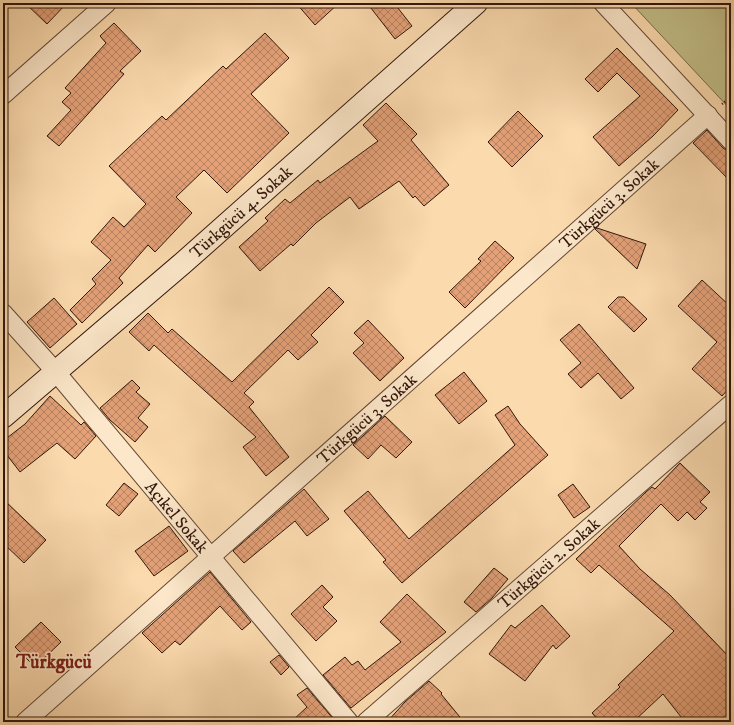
<svg xmlns="http://www.w3.org/2000/svg" width="734" height="725" font-family="'IM FELL DW Pica',serif">
<defs>
<pattern id="building-cross-hatch" width="8" height="8" patternUnits="userSpaceOnUse"><rect width="8" height="8" fill="#e4a178"/><path d="M0 0l8 8M0 8l8-8" fill="none" stroke="#b98261"/></pattern>
</defs>
<rect width="100%" height="100%" fill="#fbdaae"/>
<filter id="stains"><feTurbulence type="fractalNoise" baseFrequency=".005" numOctaves="4"/><feColorMatrix values="0 0 0 0 .2 0 0 0 0 .09 0 0 0 0 .02 0 0 0 .5 -.17"/></filter>
<radialGradient id="worn" r=".72"><stop offset=".6" stop-color="#630" stop-opacity="0"/><stop offset="1" stop-color="#630" stop-opacity=".3"/></radialGradient>
<path fill="#c2be88" stroke="#796a4a" d="M631,3h100v107z"/>
<path fill="url(#building-cross-hatch)" stroke="#30160b" d="M25,3h42l-20,21z
M296,3h43l-24,22z
M367,3h27l18,23 -17,13z
M114,23l27,28 -21,20 4,3 -65,72 -12,-10 24,-26 -9,-8 9,-9 -6,-5 41,-45 -6,-7z
M265,33l24,25 -38,36 38,39 -62,60 -23,-23 -28,27 16,16 -37,39 -7,-7 -29,33 4,5 -41,40 -12,-13 26,-26 -4,-5 19,-19 -20,-18 22,-25 11,10 22,-23 -37,-38 53,-50 4,4 57,-54 3,3z
M617,48l61,62 -25,26 -34,30 -26,-29 47,-41 -23,-23 -19,19 -13,-13z
M386,103l31,31 -6,6 38,45 -25,21 -9,-10 -2,2 -14,-17 -40,28 -9,-12 -34,26 -23,23 -2,-2 -31,27 -21,-24 29,-26 -3,-3 20,-19 5,4 28,-23 2,3 58,-42 -15,-16z
M518,111l25,25 -31,31 -24,-25z
M707,130l16,18 8,5v29l-38,-39z
M597,228l49,16 -9,25 -42,-40z
M495,241l19,17 -49,50 -16,-16 32,-31 -3,-2z
M702,280l29,27v79l-9,10 -30,-27 25,-27 -39,-36z
M329,287l15,15 -33,33 7,7 -20,18 -10,-10 -44,43 10,9 -5,5 40,50 -23,19 -23,-29 13,-10 -102,-92 -5,6 -20,-19 19,-19 20,20 4,-4 60,53z
M618,297h6l23,22 -13,13 -26,-25z
M54,298l23,26 -27,24 -23,-26z
M368,320l36,38 -24,23 -27,-28 11,-10 -10,-10z
M579,324l55,64 -13,11 -23,-26 -17,15 -13,-14 13,-11 -21,-23z
M464,372l23,29 -28,23 -24,-29z
M132,380l8,8 -4,4 14,12 -12,14 10,9 -13,15 -25,-22 -10,-12z
M50,396l31,29 3,-3 12,14 -21,23 -18,-16 -37,29 -17,-22v-9l22,-17z
M508,406l12,18 28,31 -146,128 -19,-21 3,-2 -42,-49 24,-20 41,48 106,-94 -20,-30z
M385,416l27,26 -16,16 -15,-13 -13,14 -15,-14z
M680,463l30,29 -10,10 7,6 -12,12 -8,-8 -9,9 -17,-17 -42,42 21,23 30,26 61,64v55l-11,8h-35l-22,-28 -30,28h-33l-8,-9 28,-26 -2,-2 56,-54 -75,-66 -8,8 -15,-14 70,-67 6,-5 3,2z
M124,483l14,11 -19,22 -13,-11z
M573,484l17,23 -16,11 -16,-23z
M304,489l25,30 -22,17 -12,-15 -51,42 -11,-12z
M3,499l43,41 -22,23 -21,-20z
M169,526l19,25 -34,25 -19,-25z
M494,568l14,11 -16,19 -16,14 -12,-10z
M210,572l41,50 -9,8 -22,-24 -40,39 -5,-4 -13,12 -20,-20z
M322,585l11,12 -10,10 14,14 -21,20 -25,-27z
M407,594l39,38 -95,76 -28,-33 22,-18 7,8 6,-4 7,9 36,-28 -21,-20z
M542,605l28,31 -14,13 -3,-4 -28,36 -36,-27 22,-29 4,3z
M41,622l20,20 -26,25 -20,-20z
M279,655l10,12 -8,8 -11,-13z
M429,681l13,12 -1,1 23,28h-77l18,-20z
M307,688l28,33 -44,1 16,-15 -10,-12z"/>
<g fill="none" stroke-linecap="round" stroke-linejoin="round">
<g stroke="#634734" stroke-width="20">
<g id="street">
<path d="M603,3l128,138"/>
<path d="M3,95l104,-92"/>
<path id="s1" d="M3,313l52,58 294,351"/>
<path id="s2" d="M25,722l683,-607"/>
<path id="s3" d="M366,722l365,-318"/>
</g>
</g>
<g stroke="#30160b" stroke-width="24">
<g id="secondary">
<path id="s4" d="M3,417l180,-154 293,-260"/>
</g>
</g>
<path stroke="#30160b" stroke-width="2.5" stroke-dasharray="1 2" stroke-linecap="butt" d="M722,104l9,-7"/>
<use href="#street" stroke="#fce7ca" stroke-width="18"/>
<use href="#secondary" stroke="#fce7ca" stroke-width="22"/>
</g>
<g text-anchor="middle" stroke-width="3" stroke-linejoin="round" paint-order="stroke">
<g font-size="17" fill="#30160b" stroke="#fce7ca">
<text dy="6" stroke="none"><textPath href="#s2" startOffset="781">Türkgücü 3. Sokak</textPath></text>
<text dy="6" stroke="none"><textPath href="#s4" startOffset="314">Türkgücü 4. Sokak</textPath></text>
<text dy="6" stroke="none"><textPath href="#s2" startOffset="457">Türkgücü 3. Sokak</textPath></text>
<text dy="6" stroke="none"><textPath href="#s1" startOffset="268">Açıkel Sokak</textPath></text>
<text dy="6" stroke="none"><textPath href="#s3" startOffset="242">Türkgücü 2. Sokak</textPath></text>
</g>
<g font-size="19" font-weight="bold" fill="#7a1f14" stroke="#fce7ca">
<text x="54" y="668">Türkgücü</text>
</g>
</g>
<rect width="734" height="725" fill="none" stroke="#fbdaae" stroke-width="16"/>
<rect x="4" y="4" width="726" height="717" fill="none" stroke="#30160b" stroke-width="2"/>
<rect x="8" y="8" width="718" height="709" fill="none" stroke="#30160b"/>
<rect width="100%" height="100%" filter="url(#stains)"/>
<rect width="100%" height="100%" fill="url(#worn)"/>
</svg>
